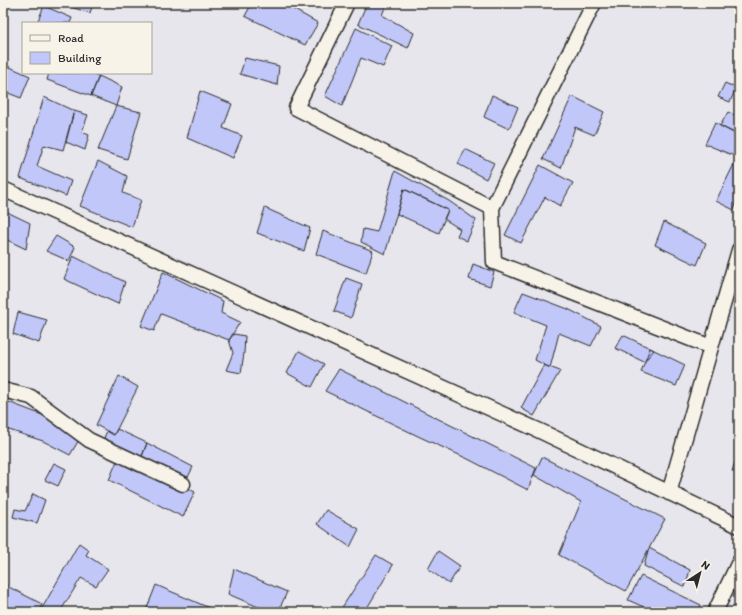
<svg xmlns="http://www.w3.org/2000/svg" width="742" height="615" font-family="Itim,sans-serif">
<rect width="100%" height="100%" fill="#e7e6ed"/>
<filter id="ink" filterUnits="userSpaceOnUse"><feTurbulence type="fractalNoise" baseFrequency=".025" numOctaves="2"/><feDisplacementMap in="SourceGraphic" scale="8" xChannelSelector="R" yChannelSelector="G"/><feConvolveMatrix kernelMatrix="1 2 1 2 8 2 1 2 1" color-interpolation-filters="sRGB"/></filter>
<g filter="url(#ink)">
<path fill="#c1c8f9" stroke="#2b2b2b" d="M58,3h35l-3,10z
M252,3h30l36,20 -13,22 -60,-29z
M367,3h20l-5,12 32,18 -6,15 -50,-24z
M44,6l28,12 -2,5h-33z
M356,28l36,18 -9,21 -22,-9 -19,48 -17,-10z
M245,58l34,8 -2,19 -37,-11z
M3,64l27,12 -9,22 -18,-7z
M49,73h42l8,3 -8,20 -44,-16z
M99,76l23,11 -6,19 -25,-10z
M725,83l11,5 -6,14 -12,-5z
M200,91l32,13 -9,24 19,8 -9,22 -46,-20z
M492,95l26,12 -9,22 -25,-12z
M572,96l32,16 -10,23 -19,-8 -14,41 -18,-9z
M44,97l30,14 -11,39 -19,-5 -7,21 34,15 -5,15 -46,-18z
M116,106l25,6 -14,47 -29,-9z
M74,111l14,4 -6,17 7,3 -4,15 -19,-8z
M728,112l11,5v18l-19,-9z
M715,123l24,13v18l-2,3 -32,-13z
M465,149l29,14 -8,16 -28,-15z
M739,154v42l-5,14 -18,-9z
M98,161l29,15 -4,17 18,7 -9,27 -52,-21z
M540,165l33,18 -13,23 -15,-9 -24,46 -16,-8z
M395,171l54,30 27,19 -9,21 -10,-5 3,-7 -16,-10 4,-9 -44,-21 -19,65 -24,-12 2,-13 14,3z
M404,189l44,21 -9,23 -42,-19z
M265,208l45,20 -6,23 -47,-18z
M3,210l27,13 -4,26 -23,-11z
M664,222l42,21 -9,22 -42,-20z
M323,231l50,20 -7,22 -50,-19z
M56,236l19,11 -6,14 -23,-10z
M73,256l52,26 -7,22 -54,-25z
M473,264l21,8 -4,14 -21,-7z
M163,272l60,29 -2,12 19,9 -11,18 -68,-26 -7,17 -13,-5z
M346,278l16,6 -11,34 -17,-7z
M523,292l45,17 33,17 -10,20 -32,-13 -9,35 -15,-8 11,-35 -32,-13z
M3,304l4,1 -4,10z
M18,312l29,8 -8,23 -26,-9z
M234,334l11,2 -1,17 -3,20 -15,-3 7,-17 -4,-13z
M623,335l27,13 4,2 -10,12 -29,-14z
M650,348l35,17 -9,21 -35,-14z
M299,351l25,13 -12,23 -25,-14z
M544,365l16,6 -26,45 -13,-8z
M339,369l197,99 -8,22 -60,-31 -48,-22 -95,-46z
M119,376l19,11 -24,48 -18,-10z
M3,400l42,16 35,22 -10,17 -27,-14 -40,-13z
M117,429l30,14 -6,16 -38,-19 4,-9 7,4z
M147,443l46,24 -5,10 -47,-18z
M737,456l2,1v17l-7,-3z
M542,457l123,62 -39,72 -67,-36 22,-53 -47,-27z
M117,461l21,11 4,-7 53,27 -12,25 -74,-37z
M54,463l12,6 -8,17 -13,-6z
M33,494l12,6 -8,23 -24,-6 2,-8 10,2z
M326,510l33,19 -9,18 -33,-23z
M79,543l10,7 -3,5 22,14 -12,17 -15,-8 -21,34h-20z
M649,548l41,22 -5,17 -41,-21z
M438,551l22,15 -11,18 -21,-15z
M376,555l17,10 -26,43 7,4h-28l-5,-3z
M234,569l53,23 -9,20h-8l-42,-18z
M641,576l60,29 -3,7h-43l-27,-12z
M3,584l39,20 -3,8h-32l-4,-2z
M156,585l56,24 -2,3h-55l-8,-4z"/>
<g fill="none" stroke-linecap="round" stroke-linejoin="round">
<g stroke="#2b2b2b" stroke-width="17">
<path id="minor" d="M347,3l-51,105 196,100 2,54 217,85
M3,189l537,242 199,95
M492,208l102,-205
M3,390l28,7 58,43 94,44
M669,493l70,-243
M715,612l24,-50"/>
</g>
<use href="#minor" stroke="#f7f3e8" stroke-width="14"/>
</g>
</g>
<rect width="742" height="615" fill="none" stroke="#f7f3e8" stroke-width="16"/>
<rect x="8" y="8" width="726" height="599" fill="none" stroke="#2b2b2b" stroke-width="1.5" filter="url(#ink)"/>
<rect x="22" y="22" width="130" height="52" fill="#f7f3e8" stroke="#a5a39c"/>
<rect x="30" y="35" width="20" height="6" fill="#f7f3e8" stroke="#a5a39c"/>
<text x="58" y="42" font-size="12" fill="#2b2b2b">Road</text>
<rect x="30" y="52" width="20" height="12" fill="#c1c8f9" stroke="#a5a39c"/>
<text x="58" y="62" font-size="12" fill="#2b2b2b">Building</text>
<g transform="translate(700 573) rotate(36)" stroke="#f7f3e8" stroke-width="3" paint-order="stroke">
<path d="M0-3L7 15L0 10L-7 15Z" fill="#2b2b2b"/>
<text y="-6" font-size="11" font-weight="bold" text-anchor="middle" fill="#2b2b2b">N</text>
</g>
</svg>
